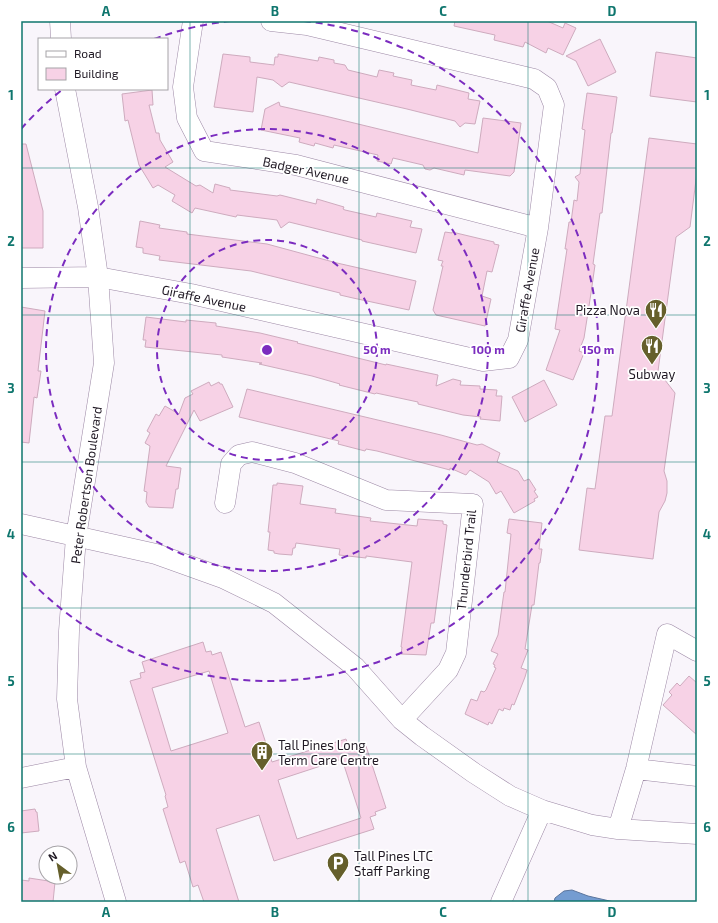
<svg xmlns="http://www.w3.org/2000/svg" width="718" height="923" font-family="'Exo 2',sans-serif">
<rect width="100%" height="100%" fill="#f9f5fb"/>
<path fill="#749cd1" stroke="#5b759d" d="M572,890l16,6 26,6h-60l1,-4 9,-7z"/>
<path fill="#f7d2e6" stroke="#ceabbe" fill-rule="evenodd" d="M455,21h92l16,7 2,-5 11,5 -13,27 -15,-7 -2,5 -21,-11 -2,5 -29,-7 1,-5 -41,-9z
M600,39l16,33 -28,14 -12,-25 -10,-5z
M656,52l41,6v44l-47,-6z
M223,54l27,3v5l24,3 1,-8h3v-3l40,7 1,-4 15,3v3l11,2 3,5 29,7 2,-7 15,3 -1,3 19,4 -1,5 25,5 1,-5 32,8 -1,6 12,2 -5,23 -10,-1 -5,4 -5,-6 -48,-12 -118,-27 -7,5 -9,-7 -16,-3 -4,35 -39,-5z
M152,90l1,15h-4l7,28h3l1,7 13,22 -8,5 31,19 4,-1 13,8 2,-9 15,4v2l47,6 3,-1 36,9 1,-5 27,8 -1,2 2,1 31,7 1,-4 35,8 -2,6 12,2 -6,24 -54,-12v-1l-73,-18 -8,6 -4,-8 -40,-5 -1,2 -41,-9 -3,5 -20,-12 3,-6 -17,-10 -5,3 -14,-23 -11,-45 -3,1 -3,-27z
M587,93l30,4 -5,36h-1l-9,80h-2l-7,51 2,1 -4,28 -7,45 -5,13 5,2 -11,27 -27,-10 14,-40 -5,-1 12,-80h-2l4,-27h2l3,-22 3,1 2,-19 -4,-5 5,-3 5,-44 -3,-1z
M279,102l1,4 45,10 153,37 5,-35 38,5 -7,49 -4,4 -45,-6 -1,5 -30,-7 -4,2 -5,-1 -2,-4 -30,-7 -2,6 -14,-3 1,-6 -44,-10 -1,3 -18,-5 -1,3 -15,-4 1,-4 -39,-8 4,-21z
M649,138l48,6v28l-7,55 -14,10 -18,134 17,22 -11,78 3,10v12l-2,8 -6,11 -6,47 -74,-9 8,-62 8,1 10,-73h7z
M21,144h5l17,67v37h-22z
M140,221l20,4 -1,3 28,4v2l80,10 70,19 79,18 -7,29 -56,-12 -13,-3v-2l-89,-22 -92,-11 1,-4 -17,-3v-5l-7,-1z
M445,232l7,1v-1l42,10v2l5,1 -7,27 -5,-1 -5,25 9,3 -6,27 -49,-11 -3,-5 10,-44h-2l2,-5 -5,-1z
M21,307l24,4 -7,60h3l-4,27 -3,-1 -5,46 -8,-1z
M146,317l40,5v-2l30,3v3l44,7 25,6 13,3 -1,1 89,22v-1l52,11 -2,11 17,-7 8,2 -1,4 20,1v3l17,1 -1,6h6l-2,25 -20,-2 1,-2 -18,-2 -45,-11v-2l-42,-9 -1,1 -36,-9 1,-1 -28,-8 -53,-12 3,-1 -40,-6v-2l-77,-8 1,-7h-3z
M544,380l13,25 -32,17 -13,-25z
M209,382l2,4 8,-4 1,2h2l11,23 -33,14 -6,-11 -28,56 15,2 -3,21h-2l-3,19 -24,-1 -3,-5 1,-10 -3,-1 6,-45 -5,-3 5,-10 -3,-2 9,-17 3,2 6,-10 14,8 6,-16 8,-4 -2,-3z
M247,389l194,46 36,10 5,-1 18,9 -3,9 21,9 6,10 5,-2 7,11 -2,1 4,6 -4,2 1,2 -21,12 -13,-22 -5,3 -7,-12 -19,-12 -4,5 -16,-7v2l-73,-19 -11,-2 -1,2 -27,-7 1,-3 -100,-24z
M277,483l26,3 -3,18 36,5 -1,4 36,5 -1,3 47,5 1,-7 25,2v3l4,1 -13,98h-3l-5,32 -25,-1 1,-7h-1l11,-85 -46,-6v2l-27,-3 1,-6 -44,-6 -1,5h-2l-1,7 -13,-1 -5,-1v-2l-6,-1 2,-18h-2l5,-47h4z
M509,519l33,4 -3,26h3l-2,14h-1l-5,42h-2l-7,44 3,1 -7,18 6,2 -2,7 -11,28 -2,-1 -2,6 -6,-2 -1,3 -4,-2 -7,15 -3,-2 -1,3 -23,-11 6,-15 6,2 4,-10 3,1 2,-2 10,-22 -2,-1 1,-2 -2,-1 5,-10 -7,-3 7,-16 6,-43h1l6,-58 -4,-1z
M203,642l3,10 5,-1 1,4 9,-3 24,75 14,-5 13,40 74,-23 3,9 5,-2 1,4 11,-4 20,62 -11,4 1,3 -6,2 4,12 -100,32 -15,-46 -43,14 23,73h-35l-6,-17 -5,2 -8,-26 -5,2 -17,-54 5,-2 -3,-11 1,-1 -36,-114 11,-3 -1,-5 5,-1 -3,-10zM209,671l19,62 -57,18 -19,-63zM342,759l19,59 -64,21 -19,-59z
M689,676l8,7v52l-34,-30 9,-10 -3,-3 8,-9 3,3z
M35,809l1,3h1l2,19 -18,2v-22z
M29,878l26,4 -2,20h-32v-22l8,1z"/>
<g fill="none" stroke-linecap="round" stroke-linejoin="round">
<g stroke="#9c88a5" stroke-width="21">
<path id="minor" d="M60,21l1,18
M193,21l-10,66 4,31 17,33 92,14 242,63
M65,89l23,118 10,70 6,86 -28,174 -7,94 -2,68 9,68 40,135
M21,278l77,-1 93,17 292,67 26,-3 9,-18 20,-112 16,-123 -7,-17 -13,-9 -227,-54 -36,-4
M225,503l6,-39 8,-9 13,-3 43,11 91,37 87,4 -17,149 -8,17 -46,50
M21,524l135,30 67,24 51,25 81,64 47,53 20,16 52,37 36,23 32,14 50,15 26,4 79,5
M636,769l61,7
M21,778l55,-11
M618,829l18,-60 31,-135 30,17
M501,902l41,-92"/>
</g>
<use href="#minor" stroke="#fff" stroke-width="20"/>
</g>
<path fill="none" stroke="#0f766e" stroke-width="1" stroke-opacity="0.55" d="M190,21v881M359,21v881M528,21v881M21,168h676M21,315h676M21,462h676M21,608h676M21,754h676"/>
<g fill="none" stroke="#7b2cbf" stroke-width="2" stroke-dasharray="7 5">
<circle cx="267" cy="350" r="110"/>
<circle cx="267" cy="350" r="221"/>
<path d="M21 129A331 331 0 0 1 63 89M154 39A331 331 0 0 1 230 21M304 21A331 331 0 1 1 21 571"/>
</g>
<defs>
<g id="restaurant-pin" transform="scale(1.15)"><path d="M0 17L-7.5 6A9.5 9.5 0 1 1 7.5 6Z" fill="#655f2b" stroke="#fff"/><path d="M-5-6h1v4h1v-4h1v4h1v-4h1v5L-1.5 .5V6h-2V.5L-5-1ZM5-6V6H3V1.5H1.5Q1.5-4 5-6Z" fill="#fff"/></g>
<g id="building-pin" transform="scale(1.15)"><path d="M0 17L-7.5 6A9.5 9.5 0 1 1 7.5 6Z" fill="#655f2b" stroke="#fff"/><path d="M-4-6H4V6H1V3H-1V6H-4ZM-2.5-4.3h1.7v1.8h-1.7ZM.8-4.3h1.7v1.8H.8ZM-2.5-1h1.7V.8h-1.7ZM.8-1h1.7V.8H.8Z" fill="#fff"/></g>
<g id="parking-pin" transform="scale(1.15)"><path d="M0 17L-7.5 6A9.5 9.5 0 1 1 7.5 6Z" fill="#655f2b" stroke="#fff"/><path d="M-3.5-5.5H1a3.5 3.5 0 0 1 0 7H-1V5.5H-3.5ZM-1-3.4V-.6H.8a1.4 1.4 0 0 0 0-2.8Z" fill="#fff"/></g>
</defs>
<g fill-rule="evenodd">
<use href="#restaurant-pin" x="656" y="310"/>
<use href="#restaurant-pin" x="652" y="346"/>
<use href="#building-pin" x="262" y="752"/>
<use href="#parking-pin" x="338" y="863"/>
</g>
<g text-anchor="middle" stroke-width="3.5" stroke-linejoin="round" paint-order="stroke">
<g font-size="13" fill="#201924" stroke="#fff">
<text transform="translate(306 170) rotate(12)" y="5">Badger Avenue</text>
<text transform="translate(527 290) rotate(-80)" y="5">Giraffe Avenue</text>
<text transform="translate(204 298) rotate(12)" y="5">Giraffe Avenue</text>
<text transform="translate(86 485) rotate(-82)" y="5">Peter Robertson Boulevard</text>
<text transform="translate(466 560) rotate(-84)" y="5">Thunderbird Trail</text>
</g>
<g font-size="13" fill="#201924" stroke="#fff" text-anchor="start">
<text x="640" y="315" text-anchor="end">Pizza Nova</text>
<text x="652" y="379" text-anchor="middle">Subway</text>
<text x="278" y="750">Tall Pines Long<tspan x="278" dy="15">Term Care Centre</tspan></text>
<text x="354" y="861">Tall Pines LTC<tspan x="354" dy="15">Staff Parking</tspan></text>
</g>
</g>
<circle cx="267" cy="350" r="6" fill="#7b2cbf" stroke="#fff" stroke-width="2"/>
<g font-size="12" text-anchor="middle" font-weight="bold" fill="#7b2cbf" stroke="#fff" stroke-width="3.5" stroke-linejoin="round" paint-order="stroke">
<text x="377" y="354">50 m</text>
<text x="488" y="354">100 m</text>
<text x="598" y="354">150 m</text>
</g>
<rect width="718" height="923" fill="none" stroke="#ffffff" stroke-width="44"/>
<rect x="38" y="38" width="130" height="52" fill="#ffffff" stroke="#a6a3a7"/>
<rect x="46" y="51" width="20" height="6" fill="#ffffff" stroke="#a6a3a7"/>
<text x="74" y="58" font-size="12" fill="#201924">Road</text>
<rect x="46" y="68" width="20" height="12" fill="#f7d2e6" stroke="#a6a3a7"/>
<text x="74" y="78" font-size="12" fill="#201924">Building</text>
<g transform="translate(58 865) rotate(328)"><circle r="19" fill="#ffffff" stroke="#a6a3a7"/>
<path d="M0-3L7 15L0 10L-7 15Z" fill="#655f2b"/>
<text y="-6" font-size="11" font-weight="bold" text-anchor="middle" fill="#201924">N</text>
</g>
<rect x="22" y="22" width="674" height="879" fill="none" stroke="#0f766e" stroke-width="1.5"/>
<g font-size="13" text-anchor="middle" font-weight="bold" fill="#0f766e">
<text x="106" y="16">A</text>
<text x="275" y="16">B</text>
<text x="443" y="16">C</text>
<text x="612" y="16">D</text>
<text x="11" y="100">1</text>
<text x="707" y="100">1</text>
<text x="11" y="246">2</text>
<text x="707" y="246">2</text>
<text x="11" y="393">3</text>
<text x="707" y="393">3</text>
<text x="11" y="539">4</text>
<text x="707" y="539">4</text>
<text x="11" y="686">5</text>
<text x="707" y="686">5</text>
<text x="11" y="832">6</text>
<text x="707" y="832">6</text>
<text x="106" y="917">A</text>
<text x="275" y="917">B</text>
<text x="443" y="917">C</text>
<text x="612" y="917">D</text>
</g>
</svg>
